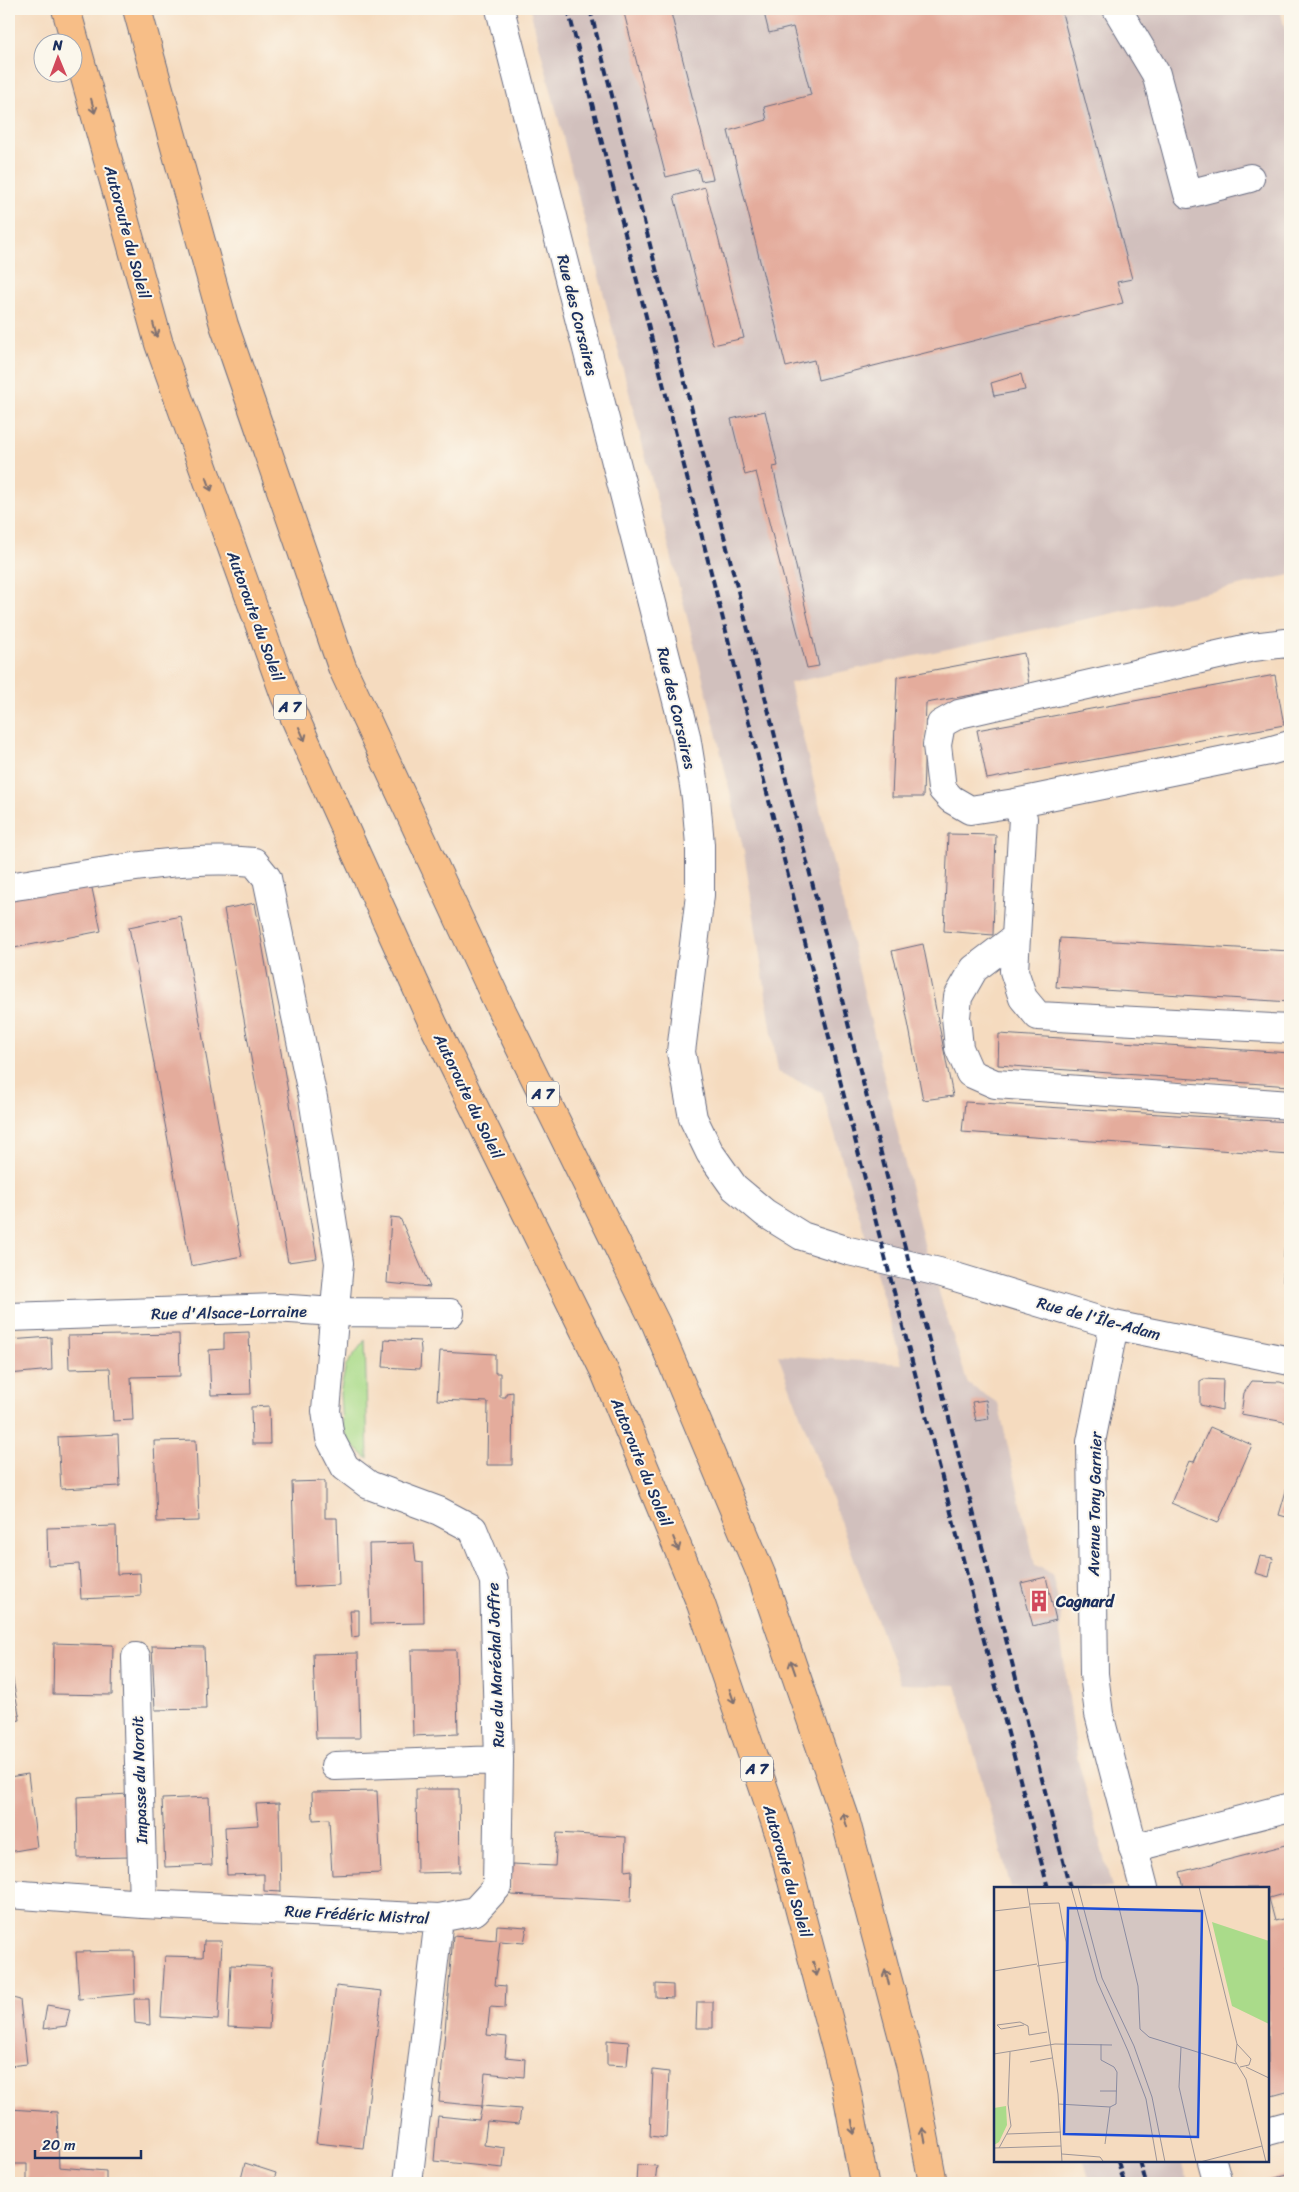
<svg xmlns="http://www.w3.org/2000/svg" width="1299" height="2192" font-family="Sriracha,sans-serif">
<rect width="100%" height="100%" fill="#fbf7ec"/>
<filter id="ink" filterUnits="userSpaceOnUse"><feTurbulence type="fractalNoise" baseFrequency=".02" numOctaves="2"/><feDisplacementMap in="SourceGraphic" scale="10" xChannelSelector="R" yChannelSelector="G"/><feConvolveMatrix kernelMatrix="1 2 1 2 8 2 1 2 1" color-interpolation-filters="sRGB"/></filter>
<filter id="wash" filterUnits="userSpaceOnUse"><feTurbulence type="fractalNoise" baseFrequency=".0096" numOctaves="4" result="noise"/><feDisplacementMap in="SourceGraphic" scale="20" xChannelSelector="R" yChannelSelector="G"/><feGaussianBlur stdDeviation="1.12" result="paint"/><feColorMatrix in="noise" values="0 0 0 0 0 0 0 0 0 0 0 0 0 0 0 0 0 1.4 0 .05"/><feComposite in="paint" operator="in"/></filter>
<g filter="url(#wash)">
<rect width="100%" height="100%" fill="#f5dbbf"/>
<path fill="#d1c0bd" d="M530,9h750l10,41v525l-500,108 135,565 43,136 30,19 37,162 17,9 9,39 -1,20 17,123 35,132h-101l-55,-203 -55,-1 -123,-329 124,9 -36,-126 -44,-146 -44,-20 -34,-220 -35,-150z
M1084,2161h98l6,22h-98z"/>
<path fill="#aadb8a" stroke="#628574" d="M365,1340l3,119 -19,-17 -7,-16 -2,-33 6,-28z"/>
<g id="blocks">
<path fill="#e4ac9c" d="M623,9h47l43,170 -12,2 -3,-12 -32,8z
M763,9h298l71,270 -15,3 6,21 -305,77 -4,-20 -28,7 -58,-236 39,-11 -3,-13 47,-12 -18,-68 -24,6z
M705,187l39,151 -31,7 -39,-149z
M1021,374l4,16 -31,6 -3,-13z
M765,411l13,55 -5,1 46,199 -12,2 -51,-196 -11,3 -14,-56z
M1024,653l5,32 -103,18 -3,94h-31l5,-120z
M1275,675l9,50 -297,54 -10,-49z
M948,834l48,1 -3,100 -49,-4z
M90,879l11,52 -92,18v-55z
M255,903l62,355 -29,4 -64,-353z
M181,916l61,340 -51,10 -62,-339z
M1060,938l230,13v51l-234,-15z
M923,944l30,152 -30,4 -23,-119 -8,-30z
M999,1034l291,19v33l-292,-21z
M965,1102l325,20v33l-328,-23z
M1287,1188h3v94l-7,-1z
M391,1217l9,1 30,69 -43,-4z
M249,1332l2,62 -40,1 -2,-45 15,-1v-16z
M179,1334l1,42 -49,1 2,43 -20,1 -3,-53 -41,1 -1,-33z
M51,1337l1,33 -43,4v-34z
M385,1339l35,2 1,9 -1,19 -37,-2z
M440,1351l55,3v19h5v24h6v-4l7,-1 -1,73h-25l1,-63 -51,-2z
M1204,1379l19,1 -1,30 -22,-5v-24z
M1252,1381l28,1 10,3v38l-49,-9 3,-21z
M986,1400l3,19 -13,2 -4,-19z
M269,1406l1,38h-18l-1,-37z
M1210,1427l42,18 -34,78 -47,-20 18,-42 5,1z
M118,1434l2,52 -59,3 -3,-52z
M196,1440l3,81 -42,1 -3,-81z
M1290,1477v41l-11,-3z
M325,1481v37h12l2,67 -44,2 -3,-105z
M116,1526l1,48 23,-1 1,23 -60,3 -2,-35 -31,2 -1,-38z
M414,1543l2,19 7,1 1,60 -53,1 -2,-80z
M1260,1556l13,2 -4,19 -14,-4z
M1046,1577l10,43 -23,6 -12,-43z
M350,1610h9v26l-7,1z
M54,1643l59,2 -1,50 -59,-1z
M152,1646l52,1 2,62 -51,1z
M411,1650h45l2,84 -45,2z
M358,1653l2,85h-44l-3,-84z
M9,1657l11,63 -11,2z
M28,1774l9,73 -28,5v-75z
M416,1789h43l1,83 -43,1z
M377,1791l4,82 -49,2 -3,-56 -16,1 -1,-28z
M129,1794l2,63 -53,1 -1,-61z
M209,1797l3,68 -47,2 -3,-68z
M279,1803l2,89 -17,-1v-17l-37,1 -2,-48 33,-2 -2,-21z
M557,1833l69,4 -1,34 7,-1 -1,31 -120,-6 1,-31 43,2z
M1290,1844v48l-21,6 6,23 15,-4v49l-3,1 3,16v108l-22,6v-209h-84l-4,-16z
M497,1925l30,2 -3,16 -24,-2 -5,44 11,1 -1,22 -15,-1 -3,28 20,2 -2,20 20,2 -1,18 -39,-4 -3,33 39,3 -2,15 -32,-3 -3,24 21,3 -2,20 -69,-7 4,-45 41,4 3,-14 -43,-4 14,-166 43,4z
M204,1941h18l-4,79 -57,-3 4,-61 38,1z
M134,1951l1,43 -56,5 -3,-47z
M231,1965l41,2 -3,62 -41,-2z
M656,1984l17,1v13l-17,-1z
M336,1986l46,5 -19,157 -47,-5z
M9,1997l11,3 7,64 -18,2z
M134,1999h15l1,26 -15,-2z
M697,2002h16v26h-17z
M47,2005l23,4 -4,17 -23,3z
M607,2040l22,2 -2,24 -20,-1z
M653,2070l16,2 -3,66 -16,-2z
M9,2109l48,3 2,55 47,4v12h-79v-19h-18z
M245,2163l31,10 -3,10h-33z
M637,2165l20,1 -2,17h-19z
M1290,2174v9h-33z"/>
</g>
</g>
<g filter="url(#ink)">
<use href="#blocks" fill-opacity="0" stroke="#676b80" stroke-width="1"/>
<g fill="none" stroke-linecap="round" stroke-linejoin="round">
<g stroke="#676b80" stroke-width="30">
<path id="minor" d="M500,9l186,727 10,62 4,47v50l-19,157 12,66 17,35 24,34 31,26 37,23 47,15 90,21 175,53 176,36
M1117,9l39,65 32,120 62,-16
M1290,645l-4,-2 -33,4 -294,67 -18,10 -4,21 5,44 9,10 19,11 45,-7 8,15 -9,153 9,27 15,18 252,13
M1015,803l254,-52 21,-6
M9,887c79,-12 165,-32 245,-25l13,16 46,220 26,165 -13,148 4,27 15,29 24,18 70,26 34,18 21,52 5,179 -2,127 -22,24 -36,7 -296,-14 -134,-10
M1015,938l-41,31 -16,28 -2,20 3,31 11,25 25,11 295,21
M9,1317l266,-9 60,4 115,1
M1114,1325l-23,117 3,232 5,40 45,174
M136,1657l7,247
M335,1766l164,-6
M1133,1848l157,-41
M1268,2131l22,-6
M1212,2161l6,22
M408,2183l31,-265"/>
</g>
<g stroke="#676b80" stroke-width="30">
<path id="highway" d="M66,9l93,335 126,352 149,330 170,344 97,234 80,235 64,243 19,101
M137,9l87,316 118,342 155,334 159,323 105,250 84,244 66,250 22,115"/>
</g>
<use href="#minor" stroke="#fff" stroke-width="28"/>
<use href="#highway" stroke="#f7be87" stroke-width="28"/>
<path stroke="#1b2f5e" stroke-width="4" stroke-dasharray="8 4" stroke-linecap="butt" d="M568,9l309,1217 171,662
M590,9l308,1211 172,668
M1118,2161l6,22
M1140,2161l6,22"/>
</g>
<defs><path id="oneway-shaft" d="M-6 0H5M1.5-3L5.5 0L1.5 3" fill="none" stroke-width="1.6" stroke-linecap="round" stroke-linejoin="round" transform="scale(1.25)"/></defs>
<g stroke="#7e6f70">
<use href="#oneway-shaft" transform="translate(93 106) rotate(75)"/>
<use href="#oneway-shaft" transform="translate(155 330) rotate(75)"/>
<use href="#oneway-shaft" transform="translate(209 484) rotate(70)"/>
<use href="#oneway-shaft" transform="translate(302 734) rotate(66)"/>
<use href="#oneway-shaft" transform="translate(676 1544) rotate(68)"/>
<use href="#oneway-shaft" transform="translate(793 1667) rotate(-109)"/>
<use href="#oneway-shaft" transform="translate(732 1696) rotate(71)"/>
<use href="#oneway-shaft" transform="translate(845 1820) rotate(-106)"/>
<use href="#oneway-shaft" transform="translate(815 1969) rotate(75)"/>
<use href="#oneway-shaft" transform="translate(887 1977) rotate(-105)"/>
<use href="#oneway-shaft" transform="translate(853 2127) rotate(80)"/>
<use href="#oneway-shaft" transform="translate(924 2135) rotate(-101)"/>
</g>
</g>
<defs>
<g id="building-bare" transform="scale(1.725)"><path d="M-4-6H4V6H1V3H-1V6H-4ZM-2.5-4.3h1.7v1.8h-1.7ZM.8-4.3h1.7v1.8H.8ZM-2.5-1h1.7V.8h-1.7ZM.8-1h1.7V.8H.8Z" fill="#d1495b" stroke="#fbf7ec" stroke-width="2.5" paint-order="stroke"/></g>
</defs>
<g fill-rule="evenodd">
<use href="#building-bare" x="1039" y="1601"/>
</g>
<g text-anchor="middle" stroke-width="4" stroke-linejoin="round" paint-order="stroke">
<g fill="#fbf7ec" stroke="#5e6b89" stroke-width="1">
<rect x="274" y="694.5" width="32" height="25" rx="4"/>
<rect x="527" y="1081.5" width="32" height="25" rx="4"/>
<rect x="741" y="1756.5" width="32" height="25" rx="4"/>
</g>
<g font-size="15" font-weight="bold" fill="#1b2f5e">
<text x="290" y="712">A 7</text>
<text x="543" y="1099">A 7</text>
<text x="757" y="1774">A 7</text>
</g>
<g font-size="16" fill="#1b2f5e" stroke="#fbf7ec">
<text transform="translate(128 232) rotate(75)" y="6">Autoroute du Soleil</text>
<text transform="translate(578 315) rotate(76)" y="6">Rue des Corsaires</text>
<text transform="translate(256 616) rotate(70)" y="6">Autoroute du Soleil</text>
<text transform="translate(677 708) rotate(77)" y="6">Rue des Corsaires</text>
<text transform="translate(469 1096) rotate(64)" y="6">Autoroute du Soleil</text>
<text transform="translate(229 1312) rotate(-1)" y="6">Rue d'Alsace-Lorraine</text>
<text transform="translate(1099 1318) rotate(15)" y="6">Rue de l'Île-Adam</text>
<text transform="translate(642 1462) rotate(68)" y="6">Autoroute du Soleil</text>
<text transform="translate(1094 1504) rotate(-89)" y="6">Avenue Tony Garnier</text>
<text transform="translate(495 1665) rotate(-92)" y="6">Rue du Maréchal Joffre</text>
<text transform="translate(139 1780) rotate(-92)" y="6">Impasse du Noroit</text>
<text transform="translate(788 1871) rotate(74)" y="6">Autoroute du Soleil</text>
<text transform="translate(357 1914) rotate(3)" y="6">Rue Frédéric Mistral</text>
</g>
<g font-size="16" font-weight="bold" fill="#1b2f5e" stroke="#fbf7ec" text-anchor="start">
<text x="1056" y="1607">Cagnard</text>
</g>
</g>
<g transform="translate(994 1887)">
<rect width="275" height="275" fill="#f5dbbf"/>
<path d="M218,35l57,19v83l-37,-18zM12,219l1,19 -8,17 -5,3v-37z" fill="#aadb8a"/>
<path fill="none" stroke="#9e9698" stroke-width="1" d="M33,0l31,207 4,68M77,0l26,94 31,70 18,48 11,63M84,0l24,91 32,68 18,51 13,65M120,0l24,99 2,43 9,8 87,27M205,0l38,157 -2,17 11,18 20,83M35,17l30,-1 7,39v20l-29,4M0,24l35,-4M0,84l43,-7M30,138l-23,4 -4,-4 23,-3 8,4 1,9 18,-3M107,157v16l13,7 3,5 -1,32 -6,3M243,157l14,15 -2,6 -9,2M187,160l-2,40 17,75M0,167l61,-10 57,1M36,175l22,-4M252,180l23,11M106,204h17M64,217l52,3M13,247l54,-2M111,257l5,-37M0,261l67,-2M5,261l12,-22 -3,-22 2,-52M68,267l38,3 3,4M206,275l62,-16"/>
<path fill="#1d4ed8" fill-opacity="0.15" stroke="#1d4ed8" stroke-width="2.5" d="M74,21l134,3 -4,226 -134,-3z"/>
<rect width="275" height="275" fill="none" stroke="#1b2f5e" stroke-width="2.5"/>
</g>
<rect width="1299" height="2192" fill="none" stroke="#fbf7ec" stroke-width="30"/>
<g transform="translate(58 58) rotate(359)"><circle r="24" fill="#fbf7ec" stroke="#a1a7b3"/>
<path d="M0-4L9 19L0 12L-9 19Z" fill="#d1495b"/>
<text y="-8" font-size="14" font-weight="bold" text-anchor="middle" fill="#1b2f5e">N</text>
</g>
<path d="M35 2150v8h106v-8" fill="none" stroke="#1b2f5e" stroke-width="2.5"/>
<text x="42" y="2150" font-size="15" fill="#1b2f5e" stroke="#fbf7ec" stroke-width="4" paint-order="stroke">20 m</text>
</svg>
